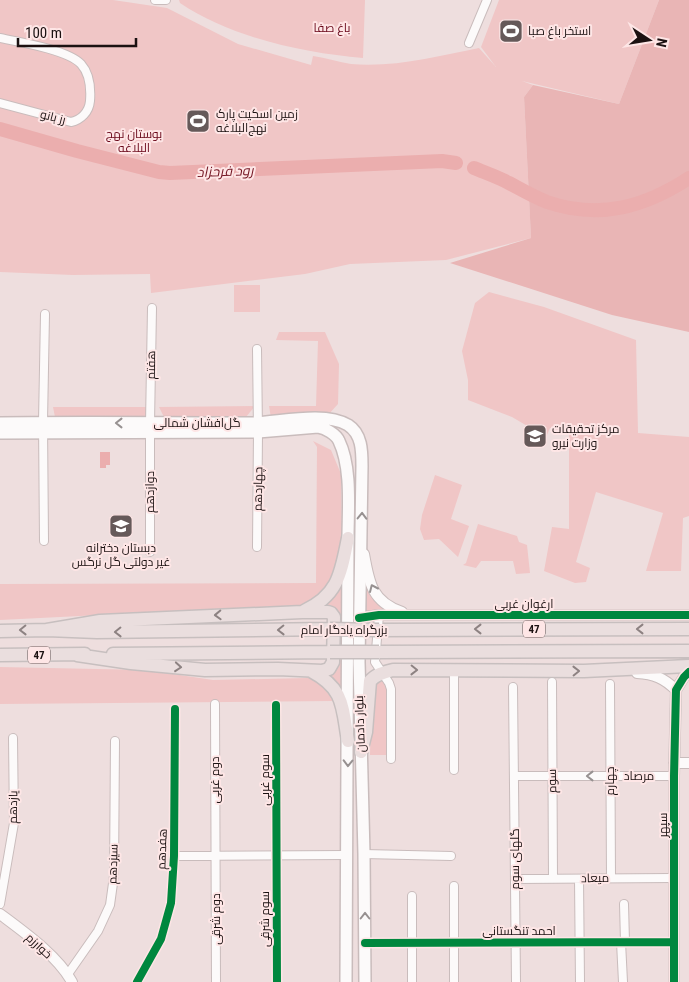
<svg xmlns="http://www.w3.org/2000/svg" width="689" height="982" font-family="'Roboto Condensed',Cairo,sans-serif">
<rect width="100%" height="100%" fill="#eedede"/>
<path fill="#f0c6c6" d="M0,0h113l54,8 71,36 73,21 2,-9c13,2 26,6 38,8 42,4 88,-8 128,-16l17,19 -15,-20 18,-47h160l-40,104 -97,-23 11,4 -9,12 7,141 -85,22 -96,4 -45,10 -154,19 -1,-19 -77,1 -73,-3z
M179,0h186l-2,58c-60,-5 -133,-21 -183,-55z
M234,285h26v27h-26z
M489,292l55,15 92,33 2,93 51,4v79l-6,2 -2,53h-35l17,-58 -67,-21 -20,70 14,6 -4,14 -11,1 -31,-12 8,-44 17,2v-96l-19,-5 -4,9 -34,-20 -44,-17v-20l-6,-29 13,-48z
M279,332h46l14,32 -1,40 -10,11 -57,3 -2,-12h47l2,-65 -42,-1z
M255,406l-9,11h-82l-5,-10z
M53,407h94l-2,11 -90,-1z
M313,441l18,9 10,24 1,71 -10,37 -11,14 -18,9 -303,15v-36l316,-1 1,-136z
M435,475l27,10 -11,34 18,7 -11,31 -19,-18 -15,1 -4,-11 2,-14z
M478,524l39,12 2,6 8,3 3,28 -14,1 -3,-13h-32l-5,7 -13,-3 3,-2z
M364,569l31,43 -31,1z
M342,578l3,44h-7c0,-16 -2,-16 -17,-14z
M341,659h4l-1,46 -19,-30 11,-6z
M0,667l146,3 67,10 95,-2 21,8 8,11 -4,4 -333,3z
M382,679l6,9v67h-18l1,-47 4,-26z"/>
<path fill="#e9b5b5" d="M659,0h30v332l-77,-17 -162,-52 81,-25 -7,-141 9,-12 86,19z"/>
<path fill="#ebaeae" d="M100,452h10v13h-4v3h-6z"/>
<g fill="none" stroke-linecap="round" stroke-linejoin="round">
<path stroke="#ebaeae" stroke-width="14" d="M0,129l77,22 82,21 11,1 272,-12 14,2
M474,168c12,5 24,9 35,15 13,7 25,14 38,19 52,18 98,5 142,-24"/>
<g stroke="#c9bcbc" stroke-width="10">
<path id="minor" d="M155,0h11
M0,38c20,4 68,12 81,26 9,10 10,24 9,37 -1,11 -9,19 -19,21l-71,-19
M469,43l18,-43
M44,541l-1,-119 2,-108
M257,547l1,-115 -1,-83
M150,552v-129l2,-115
M379,615l-4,47 14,21 2,6v70
M454,670v100
M552,682l1,197
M610,684l1,194
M513,687l3,295
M215,704l1,278
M276,705l1,277
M515,776h159
M364,854l87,2
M174,856l172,-1
M515,879l159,-1
M579,879l1,103
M0,904l14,-81 -1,-85
M624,904l1,38
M621,942l2,40
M365,943l309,-1
M68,974l30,-43 12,-26 4,-29 1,-135
M137,982l24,-43 10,-36 3,-47 1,-147
M412,982v-86
M454,982v-96"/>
</g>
<g stroke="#c9bcbc" stroke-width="12">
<path id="tertiary" d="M364,554c5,29 8,48 38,58
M359,618l20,-3h310
M637,673c17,1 27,5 39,17
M674,763h15
M0,914c24,18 58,42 72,68
M674,982v-206l2,-86 8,-13 5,-5"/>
</g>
<g stroke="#c9bcbc" stroke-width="14">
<path id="secondary" d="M0,423c85,-1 169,0 254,0 27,-1 70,-12 94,2 14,9 14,26 14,41l-3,196 5,192 1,128
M0,433l258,-1 60,-5c7,1 18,7 21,14 13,27 9,68 9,97l-2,444"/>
</g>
<g stroke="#c7bfbf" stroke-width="15">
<path id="trunk" d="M304,611c35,-16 37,-39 44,-73
M47,630l53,-9 202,-9h26l3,1 3,4 -1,45 -4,7 -7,2 -44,-2 -73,1 -74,-7 -54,-8
M379,630l310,-1
M0,631l47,-1 50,2 233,-3
M379,652l310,-1
M113,654l217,-2
M0,655l85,-1
M311,671c34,18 31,36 37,70
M361,752l5,-20 4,-51c6,-7 15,-9 23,-11l191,1 105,-5"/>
</g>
<use href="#minor" stroke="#fcfafa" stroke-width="8"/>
<use href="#tertiary" stroke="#fcfafa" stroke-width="10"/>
<use href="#secondary" stroke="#fcfafa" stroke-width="11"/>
<use href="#trunk" stroke="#eadede" stroke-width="12"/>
<g stroke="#c7bfbf" stroke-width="15" stroke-linecap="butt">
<path id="trunk-bridge" d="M330,629l49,1
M330,652h49"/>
</g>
<use href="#trunk-bridge" stroke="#eadede" stroke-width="12"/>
<g stroke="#fee6e6" stroke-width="11">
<path id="cycleway" d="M359,618l20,-3h310
M276,705l1,277
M365,943l309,-1
M137,982l24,-43 10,-36 3,-47 1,-147
M674,982v-206l2,-86 8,-13 5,-5"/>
</g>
<use href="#cycleway" stroke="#00873e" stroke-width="8"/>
</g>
<defs><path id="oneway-chevron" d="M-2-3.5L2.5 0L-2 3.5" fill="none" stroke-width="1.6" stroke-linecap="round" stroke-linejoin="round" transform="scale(1.25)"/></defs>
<g stroke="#979191">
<use href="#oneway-chevron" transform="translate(119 423) rotate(-180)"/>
<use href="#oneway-chevron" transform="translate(362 516) rotate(-89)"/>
<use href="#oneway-chevron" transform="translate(373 588) rotate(-114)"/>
<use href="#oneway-chevron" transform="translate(348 763) rotate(91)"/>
<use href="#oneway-chevron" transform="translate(590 776) rotate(180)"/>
<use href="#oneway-chevron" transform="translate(365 916) rotate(-90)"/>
</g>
<g stroke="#8d8282">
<use href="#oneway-chevron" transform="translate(218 615) rotate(178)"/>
<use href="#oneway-chevron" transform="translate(478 629) rotate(180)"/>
<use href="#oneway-chevron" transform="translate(640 629) rotate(-180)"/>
<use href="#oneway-chevron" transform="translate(23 630) rotate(179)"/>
<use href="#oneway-chevron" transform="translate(281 630) rotate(179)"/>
<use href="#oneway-chevron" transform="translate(118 632) rotate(179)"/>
<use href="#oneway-chevron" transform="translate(178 667) rotate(5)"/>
<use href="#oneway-chevron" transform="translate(414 670) rotate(1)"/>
<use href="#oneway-chevron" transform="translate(576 671) rotate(-1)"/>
</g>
<defs>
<g id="stadium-square" transform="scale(1.25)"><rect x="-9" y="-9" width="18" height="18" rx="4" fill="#655959" stroke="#fee6e6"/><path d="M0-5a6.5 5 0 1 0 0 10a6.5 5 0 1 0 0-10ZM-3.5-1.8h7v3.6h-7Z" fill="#fff"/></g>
<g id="university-square" transform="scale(1.25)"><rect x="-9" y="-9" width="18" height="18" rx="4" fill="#655959" stroke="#fee6e6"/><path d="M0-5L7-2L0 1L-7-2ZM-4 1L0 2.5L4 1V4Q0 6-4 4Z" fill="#fff"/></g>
<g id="school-square" transform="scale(1.25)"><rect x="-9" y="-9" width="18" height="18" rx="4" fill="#655959" stroke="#fee6e6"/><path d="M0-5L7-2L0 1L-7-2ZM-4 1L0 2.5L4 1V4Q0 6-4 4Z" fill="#fff"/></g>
</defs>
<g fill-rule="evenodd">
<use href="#stadium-square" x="511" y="31"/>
<use href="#stadium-square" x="198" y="121"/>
<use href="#university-square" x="535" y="436"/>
<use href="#school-square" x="121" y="526"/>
</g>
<g text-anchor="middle" stroke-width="4" stroke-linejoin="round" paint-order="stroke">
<g fill="#fee6e6" stroke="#5f5151" stroke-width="1">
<rect x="523" y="620.5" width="22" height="17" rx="4"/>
<rect x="28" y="646.5" width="22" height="17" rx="4"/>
</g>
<g font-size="11" font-weight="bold" fill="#1b1111">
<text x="534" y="633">47</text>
<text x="39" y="659">47</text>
</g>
<g font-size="12" fill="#690719" stroke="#fee6e6">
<text x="332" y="32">باغ صفا</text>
<text x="134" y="138">بوستان نهج<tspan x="134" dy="14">البلاغه</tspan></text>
</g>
<g font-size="12" fill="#1b1111" stroke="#fee6e6" text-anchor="start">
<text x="528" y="35">استخر باغ صبا</text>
<text x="216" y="118">زمین اسکیت پارک<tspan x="216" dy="14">نهج‌البلاغه</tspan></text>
<text x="552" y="433">مرکز تحقیقات<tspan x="552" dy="14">وزارت نیرو</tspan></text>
<text x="121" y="552" text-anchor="middle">دبستان دخترانه<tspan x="121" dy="14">غیر دولتی گل نرگس</tspan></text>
</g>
<g font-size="12" fill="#1b1111" stroke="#fee6e6">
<text transform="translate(53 117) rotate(14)" y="4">رز بانو</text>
<text transform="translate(151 365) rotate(-89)" y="4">هفتم</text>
<text x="197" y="427">گل‌افشان شمالی</text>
<text transform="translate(258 489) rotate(-89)" y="4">چهاردهم</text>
<text transform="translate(150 492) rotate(-90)" y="4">دوازدهم</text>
<text x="524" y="608">ارغوان غربی</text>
<text x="344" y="634">بزرگراه یادگار امام</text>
<text transform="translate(360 724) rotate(-92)" y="4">بلوار دادمان</text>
<text x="639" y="780">مرصاد</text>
<text transform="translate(215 780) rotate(-90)" y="4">دوم غربی</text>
<text transform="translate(265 780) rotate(-90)" y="4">سوم غربی</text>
<text transform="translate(552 781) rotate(-91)" y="4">سوم</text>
<text transform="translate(610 781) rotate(-90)" y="4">چهارم</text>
<text transform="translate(13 807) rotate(-89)" y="4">یازدهم</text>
<text transform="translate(663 825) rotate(-90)" y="4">سپهر</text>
<text transform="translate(162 849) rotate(-88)" y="4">هفدهم</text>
<text transform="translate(515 859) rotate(-90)" y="4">گلهای سوم</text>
<text transform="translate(113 864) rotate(-88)" y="4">سیزدهم</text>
<text transform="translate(595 878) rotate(-1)" y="4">میعاد</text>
<text transform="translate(216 919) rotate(-90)" y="4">دوم شرقی</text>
<text transform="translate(265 919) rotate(-90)" y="4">سوم شرقی</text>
<text x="519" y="935">احمد تنگستانی</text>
<text transform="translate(39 946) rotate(43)" y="4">خوارزم</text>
</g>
<g font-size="14" font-style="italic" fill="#721320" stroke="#fee6e6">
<text transform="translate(225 171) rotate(-2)" y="5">رود فرحزاد</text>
</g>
</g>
<g transform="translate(649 40) rotate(102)" stroke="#fee6e6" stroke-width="4" paint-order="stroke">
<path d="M0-4L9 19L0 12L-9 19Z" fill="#1b1111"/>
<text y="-8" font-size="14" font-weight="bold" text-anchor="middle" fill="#1b1111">N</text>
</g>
<path d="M18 38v8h118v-8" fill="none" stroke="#1b1111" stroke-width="2.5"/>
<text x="25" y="38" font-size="15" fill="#1b1111" stroke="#fee6e6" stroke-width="4" paint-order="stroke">100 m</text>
</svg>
